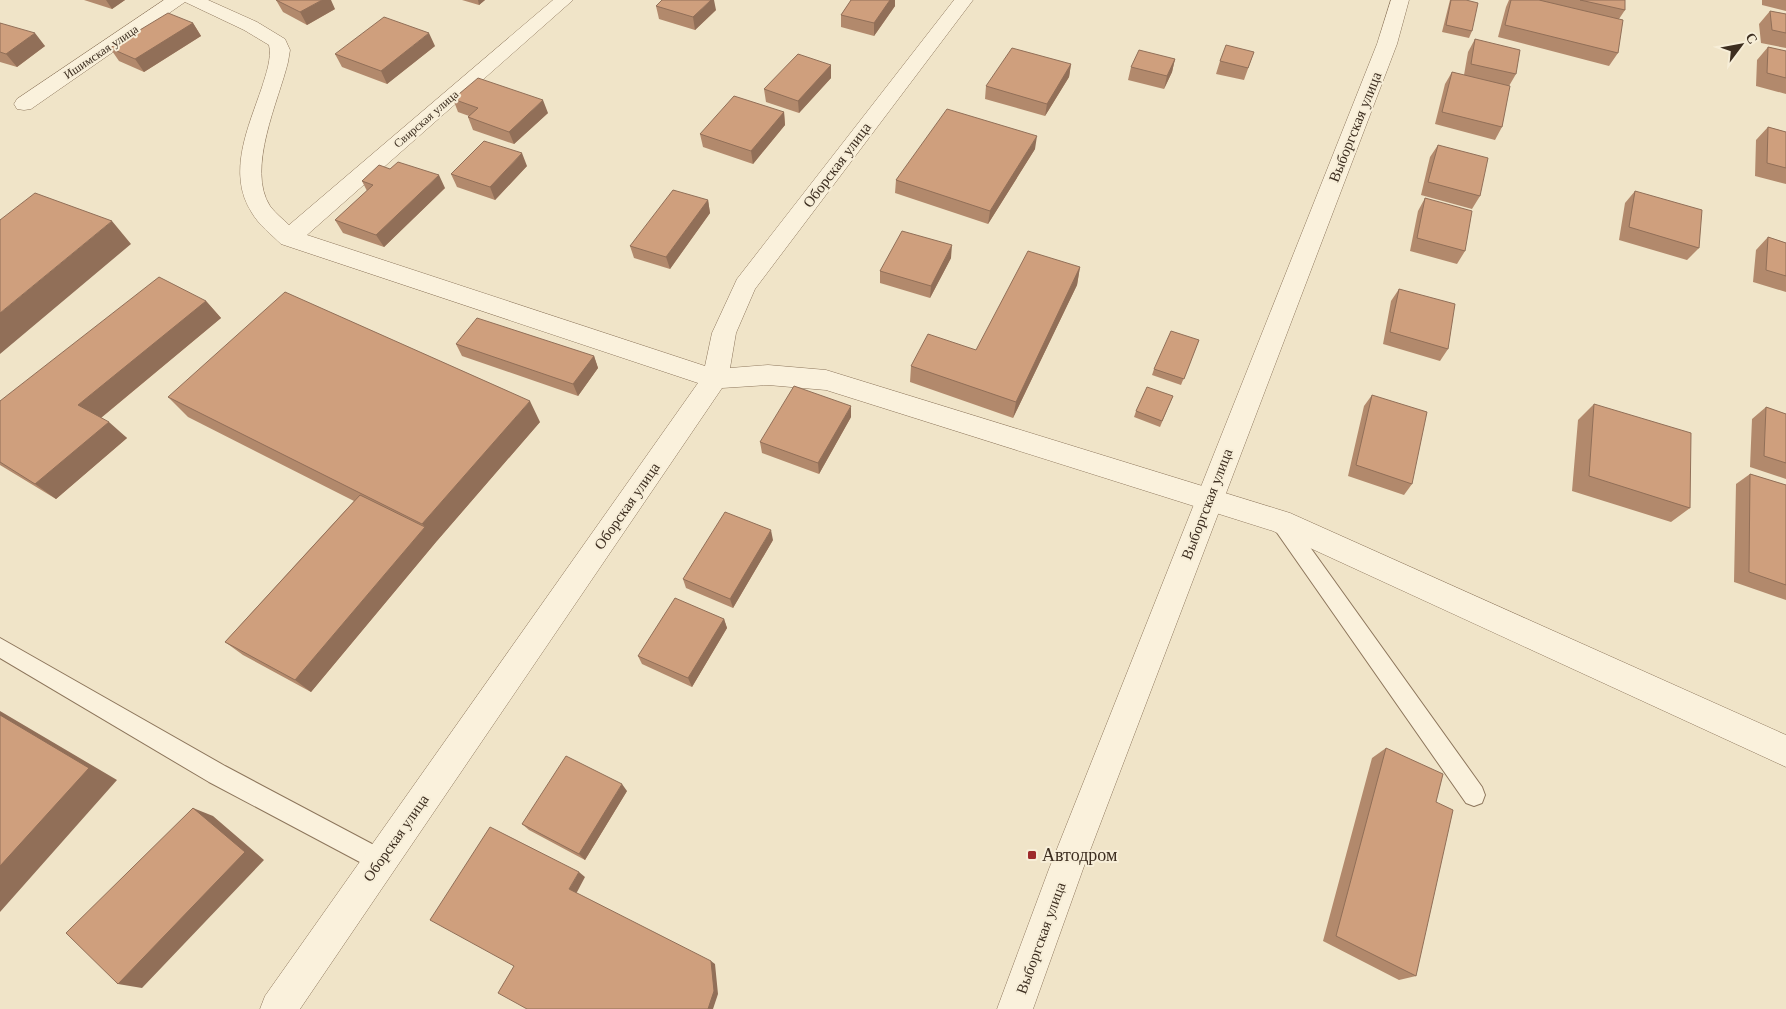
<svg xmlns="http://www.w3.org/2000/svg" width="1786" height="1009" font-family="'Libre Baskerville',serif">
<rect width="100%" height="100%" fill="#f0e4c8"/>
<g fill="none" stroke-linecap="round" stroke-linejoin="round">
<g stroke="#8d765c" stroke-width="2">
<path id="service" d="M1280,513l7,2 195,272 3,8 -3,8 -8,3 -8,-3 -193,-276 -2,-6 2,-6z
M0,638l225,128 164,87 3,8 -3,8 -8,3 -8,-3 -164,-87 -209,-124z"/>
</g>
<g stroke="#8d765c" stroke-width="1">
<path id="minor" d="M164,0h44l49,22 28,17 5,11 -2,12c-9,38 -42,107 -18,144 5,7 13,13 19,19l264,-225h20l-266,235 398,131 7,-33 25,-54 217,-279h19l-218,289 -19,44 -6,35 38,-3 58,5 464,143 496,222v32l-513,-236 -447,-141 -58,-5 -46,3 -422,621h-40l5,-13 433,-613 -417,-139c-10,-10 -22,-19 -29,-31 -26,-40 -3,-87 10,-126 4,-13 10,-29 7,-42l-25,-15 -59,-28 -154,107 -7,1 -7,-1 -3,-5 3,-5z"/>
</g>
<g stroke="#8d765c" stroke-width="1">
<path id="tertiary" d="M1391,0h18l-12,44 -314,825 -50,140h-36l52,-140 328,-825z"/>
</g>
<use href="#service" fill="#faf1dc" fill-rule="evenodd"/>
<use href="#minor" fill="#faf1dc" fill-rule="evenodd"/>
<use href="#tertiary" fill="#faf1dc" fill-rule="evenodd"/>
</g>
<path fill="#b2896c" d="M84,0h41l-13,9z
M276,0l59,9 -28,16 -24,-13z
M462,0h23l-6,5z
M851,0h44v6l-21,30 -33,-9v-12z
M1450,0h16l6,31 -3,7 -27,-6z
M1509,0h116v10l-6,9 -1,34 -9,13 -111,-29 8,-30z
M1762,0h24v11l-24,-6z
M656,6l60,4 -21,20 -36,-11z
M1770,11l16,3v34l-25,-5 -2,-19z
M0,23l45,23 -28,21 -17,-5z
M193,23l8,13 -57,36 -25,-11 -9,-13z
M1475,39l41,35 -7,12 -7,41 -7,13 -60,-16 10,-40 7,-12 12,3 4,-23z
M435,46l-48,38 -45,-17 -7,-13z
M1768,47l18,4v43l-30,-8 1,-26z
M1254,52l-10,28 -28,-6 4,-13z
M1175,59l-3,13 -8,17 -36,-9 3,-13z
M1071,64l-2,13 -24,39 -60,-17 1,-13z
M831,65v13l-32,35 -33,-11 -2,-13z
M453,99l95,14 -34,31 -41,-14 -5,-13 1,-1 -11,-4z
M784,112l1,13 -32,39 -50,-17 -3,-13z
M1768,127l18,5v52l-31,-8 1,-36z
M1438,145l42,51 -8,13 -51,-14 9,-38z
M1035,149l-47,75 -93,-31 1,-13z
M527,166l-32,34 -38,-13 -6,-13z
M362,181l83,7 -61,59 -41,-14 -8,-13 32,-29z
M1635,191l64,57 -12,12 -68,-20 6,-37z
M1425,198l40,53 -8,13 -47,-13 8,-40z
M708,200l2,13 -40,56 -36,-11 -4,-12z
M1768,237l18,6v49l-33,-10 3,-32z
M951,258l-21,40 -50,-15v-12z
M1080,267l-3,18 -64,133 -103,-36 1,-16 65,-16z
M1399,289l49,60 -8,12 -57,-17 8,-43z
M206,301l15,17 -120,100 26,20 -71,61 -56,-34v-64z
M1199,340l-18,45 -29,-10 2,-6z
M456,344l138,12 4,12 -20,28 -116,-40z
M1372,395l40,89 -8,11 -56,-19 16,-70z
M1173,396l-13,31 -26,-10 2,-6z
M168,397l372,25 -104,120 -125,150 -68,-37 -18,-13 129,-141 -166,-84z
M1594,404l96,104 -19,14 -99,-31 6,-71z
M1766,407l20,7v65l-36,-12 2,-48z
M851,417l-32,57 -57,-21 -2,-11z
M1750,474l36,11v115l-52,-18 2,-98z
M773,540l-40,68 -47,-20 -3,-9z
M724,619l3,9 -35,59 -50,-23 -4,-8z
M1386,748l30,228 -17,4 -76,-39 49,-183z
M627,791l-42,69 -56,-30 -7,-6z"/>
<path fill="#916f58" d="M106,0h19l-13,9z
M322,0h9l4,9 -28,16 -7,-13z
M478,0h7l-6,5z
M711,0h3l2,10 -21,20 -2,-13z
M890,0h5v6l-21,30v-13z
M193,23l8,13 -57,36 -9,-13z
M35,33l10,13 -28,21 -11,-13z
M429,33l6,13 -48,38 -6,-13z
M1175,59l-3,13 -8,17 3,-13z
M1071,64l-2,13 -24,39 2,-12z
M831,65v13l-32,35 -1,-12z
M543,100l5,13 -34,31 -5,-12z
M784,112l1,13 -32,39 -2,-13z
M1037,136l-2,13 -47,75 2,-13z
M522,153l5,13 -32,34 -5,-13z
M439,175l6,13 -61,59 -8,-12z
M708,200l2,13 -40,56 -4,-12z
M112,221l19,23 -131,110v-41z
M952,245l-1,13 -21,40 1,-12z
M1080,267l-3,18 -64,133 3,-16z
M206,301l15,17 -124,103 -19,-16z
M594,356l4,12 -20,28 -5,-12z
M530,401l10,21 -104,120 -125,150 -16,-12 130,-153 -3,-3z
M851,406v11l-32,57 -1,-11z
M109,422l18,16 -71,61 -21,-15z
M771,530l2,10 -40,68 -3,-9z
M724,619l3,9 -35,59 -4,-9z
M0,711l117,69 -117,132z
M622,784l5,7 -42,69 -6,-6z
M193,808l20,8 51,44 -122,128 -24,-4z
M579,872l6,5 -9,17 -7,-5z
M711,961l4,3 3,30 -5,15h-5z"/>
<path fill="#cf9f7d" stroke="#916f58" d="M276,0h46l-22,12z
M662,0h49l-18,17 -37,-11z
M851,0h39l-16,23 -33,-8z
M1451,0h15l12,3 -6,28 -26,-6z
M1511,0h28l84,20 -5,33 -113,-28z
M1580,0h45v10z
M1770,11l16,3v19l-14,-3z
M168,13l25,10 -58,36 -25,-11z
M384,17l45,16 -48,38 -46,-17z
M0,23l35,10 -29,21 -6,-2z
M1475,39l45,11 -4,24 -45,-10z
M1226,45l28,7 -6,16 -28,-7z
M1768,47l18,4v27l-19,-5z
M1012,48l59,16 -24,40 -61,-18z
M1139,50l36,9 -8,17 -36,-9z
M798,54l33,11 -33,36 -34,-12z
M1452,72l58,14 -8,41 -60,-15z
M478,78l65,22 -34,32 -41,-15 10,-9 -25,-9z
M734,96l50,16 -33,39 -51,-17z
M947,109l90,27 -47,75 -94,-31z
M1768,127l18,5v36l-19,-5z
M484,141l38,12 -32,34 -39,-13z
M1438,145l50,13 -8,38 -52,-14z
M398,162l41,13 -63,60 -41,-15 38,-35 -11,-4 17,-16 11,4z
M673,190l35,10 -42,57 -36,-11z
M1635,191l67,19 -3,38 -70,-21z
M35,193l77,28 -112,92v-93z
M1425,198l47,13 -7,40 -48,-13z
M902,231l50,14 -21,41 -51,-15z
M1768,237l18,6v33l-20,-6z
M1028,251l52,16 -64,135 -105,-36 17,-32 48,16z
M159,277l47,24 -128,104 31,17 -74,62 -35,-22v-61z
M1399,289l56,15 -7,45 -58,-17z
M285,292l245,109 -108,123 -254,-127z
M477,318l117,38 -21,28 -117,-40z
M1171,331l28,9 -15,39 -30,-10z
M794,386l57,20 -33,57 -58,-21z
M1147,387l26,9 -11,25 -26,-10z
M1372,395l55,17 -15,72 -56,-19z
M1594,404l97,29 -1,75 -101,-32z
M1766,407l20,7v49l-22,-7z
M1750,474l36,11v100l-37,-13z
M360,495l65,32 -130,153 -70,-38z
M725,512l46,18 -41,69 -47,-20z
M675,598l49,21 -36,59 -50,-22z
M0,715l89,53 -89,98z
M1386,748l57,26 -7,28 17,8 -37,166 -80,-40z
M566,756l56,28 -43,70 -57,-30z
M193,808l52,44 -127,132 -52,-51z
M490,827l89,45 -10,17 142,72 3,30 -6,18h-181l-29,-16 16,-27 -84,-46z"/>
<rect fill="#9e2a2b" stroke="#f7eed8" stroke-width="2" x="1027" y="850" width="10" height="10" rx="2.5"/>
<g text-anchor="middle" stroke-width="4" stroke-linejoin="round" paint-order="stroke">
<g font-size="12" fill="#3d2e20" stroke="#f7eed8">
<text transform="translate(101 52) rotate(-34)" y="4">Ишимская улица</text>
<text transform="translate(426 119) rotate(-41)" y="4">Свирская улица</text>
</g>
<g font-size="15" fill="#3d2e20" stroke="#f7eed8">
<text transform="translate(1355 127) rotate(-68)" y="5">Выборгская улица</text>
<text transform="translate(837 165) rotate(-53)" y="5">Оборская улица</text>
<text transform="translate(1207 504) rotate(-69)" y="5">Выборгская улица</text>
<text transform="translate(627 506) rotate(-55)" y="5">Оборская улица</text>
<text transform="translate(396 838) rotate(-55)" y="5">Оборская улица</text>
<text transform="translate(1041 938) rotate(-70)" y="5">Выборгская улица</text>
</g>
<g font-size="18" fill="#3d2e20" stroke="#f7eed8" text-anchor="start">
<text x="1042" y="861">Автодром</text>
</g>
</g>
<g transform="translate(1741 45) rotate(58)" stroke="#f7eed8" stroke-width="4" paint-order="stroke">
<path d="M0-4L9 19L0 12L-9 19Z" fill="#3d2e20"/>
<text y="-8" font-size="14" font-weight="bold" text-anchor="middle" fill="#3d2e20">С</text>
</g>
</svg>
